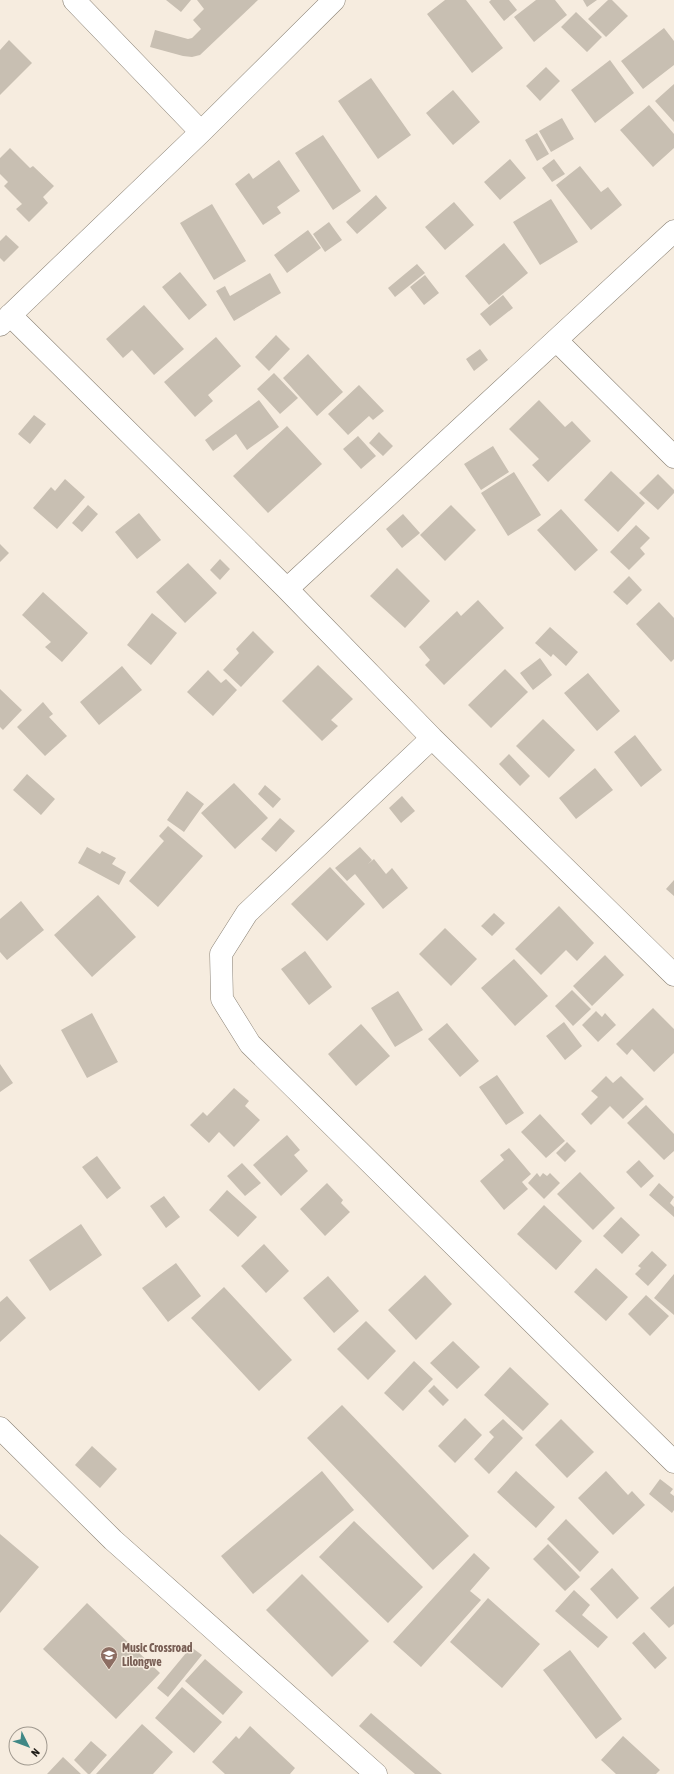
<svg xmlns="http://www.w3.org/2000/svg" width="674" height="1774" font-family="'Asap Condensed',sans-serif">
<rect width="100%" height="100%" fill="#f6ecdf"/>
<path fill="#c8bfb2" d="M166,0h25l-10,12z
M197,0h61l-58,55 -8,2 -9,-1 -33,-9 5,-17 33,9 4,-1 9,-9 -8,-9 11,-11z
M445,0h21l37,48 -31,25 -45,-59z
M491,0h18l8,10 -13,11 -15,-19z
M536,0h19l12,15 -33,27 -20,-25z
M583,0h14l-10,7z
M608,0h4l16,16 -22,21 -18,-18z
M576,12l26,25 -15,15 -26,-25z
M664,28l10,13v24l-31,24 -22,-28z
M9,40l23,23 -32,32v-45z
M610,60l24,33 -39,30 -24,-33z
M546,67l14,14 -20,20 -14,-15z
M371,78l40,57 -33,24 -40,-58z
M674,84v38l-19,-21z
M453,90l27,32 -27,23 -27,-32z
M649,105l25,29v14l-21,19 -33,-37z
M562,118l12,21 -23,13 -12,-21z
M537,133l12,21 -12,7 -12,-21z
M323,135l38,56 -28,19 -38,-57z
M10,148l20,20 3,-2 21,20 -11,11 5,6 -19,19 -13,-13 6,-5 -18,-18 4,-4 -8,-8v-16z
M510,159l16,19 -26,22 -16,-18z
M554,159l11,15 -13,8 -10,-14z
M279,160l21,31 -23,16 4,6 -18,12 -28,-41 14,-11 4,6z
M580,166l21,26 7,-5 14,18 -31,25 -35,-45z
M376,195l11,13 -30,26 -11,-12z
M551,199l27,43 -38,23 -27,-43z
M454,202l20,23 -29,25 -20,-23z
M212,204l34,57 -32,19 -34,-57z
M329,222l13,18 -17,12 -12,-18z
M308,230l13,18 -34,25 -13,-18z
M6,235l13,12 -15,15 -4,-4v-17z
M504,243l24,30 -39,32 -24,-29z
M417,264l8,9 -30,24 -7,-9z
M180,272l27,33 -18,15 -27,-33z
M270,273l11,20 -47,28 -18,-30 9,-5 5,10z
M425,275l14,18 -15,12 -14,-18z
M503,295l10,13 -23,18 -10,-12z
M144,305l40,44 -30,26 -22,-25 -9,8 -17,-19z
M276,335l14,14 -21,22 -14,-14z
M216,337l25,29 -33,29 5,6 -18,16 -31,-35z
M480,349l8,11 -14,11 -8,-12z
M308,354l35,38 -26,24 -34,-38z
M274,373l24,25 -18,16 -23,-25z
M359,385l25,26 -11,9 -4,-4 -21,19 -20,-21z
M259,400l20,27 -32,23 -11,-16 -23,17 -8,-11z
M539,400l26,27 7,-6 19,20 -43,41 -16,-17 7,-6 -30,-30z
M34,415l12,9 -16,20 -12,-10z
M287,426l35,38 -54,49 -35,-37z
M379,432l14,14 -10,10 -14,-13z
M358,436l18,20 -15,13 -18,-20z
M493,446l16,26 -28,18 -17,-26z
M611,471l34,32 -27,29 -34,-32z
M514,472l27,43 -33,21 -27,-43z
M658,474l16,16v3l-16,17 -19,-17z
M65,479l20,18 -28,32 -24,-21 18,-21 4,4z
M88,505l10,9 -16,18 -10,-9z
M451,505l25,25 -31,31 -25,-26z
M561,509l37,41 -23,21 -38,-41z
M139,513l22,27 -24,19 -22,-27z
M403,514l17,19 -18,15 -16,-19z
M636,525l14,13 -10,10 5,6 -16,16 -19,-18z
M0,544l9,9 -9,9z
M220,559l10,10 -10,11 -10,-10z
M188,563l29,30 -32,30 -29,-31z
M397,568l33,33 -25,27 -35,-32z
M629,576l13,14 -15,15 -14,-13z
M43,592l45,41 -26,29 -17,-15 6,-5 -29,-27z
M478,600l26,28 -60,57 -19,-20 5,-5 -11,-13 38,-36 4,5z
M659,602l15,16v41l-3,3 -35,-38z
M152,613l25,20 -26,32 -24,-20z
M550,627l28,25 -12,14 -13,-12 -2,3 -16,-14z
M253,631l21,21 -33,35 -18,-17 16,-17 -3,-4z
M540,658l12,17 -19,15 -13,-17z
M318,665l35,34 -22,21 7,6 -16,15 -40,-40z
M122,666l20,24 -43,35 -19,-23z
M505,669l23,23 -37,36 -23,-23z
M208,670l13,13 5,-4 11,11 -24,26 -26,-24z
M588,673l32,38 -23,20 -33,-38z
M0,689l22,21 -19,20 -3,-3z
M43,702l10,12 -4,3 18,19 -22,20 -28,-29z
M543,719l32,31 -26,28 -33,-32z
M635,735l27,35 -21,17 -27,-35z
M509,754l21,22 -10,10 -21,-22z
M595,768l18,22 -37,29 -17,-21z
M27,774l28,25 -14,16 -28,-25z
M234,783l34,35 -33,31 -34,-36z
M265,785l16,14 -8,9 -15,-14z
M187,791l17,13 -20,28 -17,-12z
M402,796l13,15 -14,12 -12,-15z
M280,818l15,13 -19,21 -15,-13z
M168,826l35,30 -45,51 -29,-26 35,-40 -5,-5z
M87,847l13,7 2,-3 14,7 -4,6 14,8 -7,13 -41,-22z
M360,847l12,13 -4,4 6,-5 12,15 6,-6 16,20 -25,21 -28,-35 -8,7 -12,-13z
M330,867l35,37 -38,37 -36,-37z
M674,880v16l-8,-7z
M98,895l38,42 -44,40 -38,-42z
M21,901l23,29 -37,30 -7,-8v-33z
M559,906l35,37 -17,18 -11,-11 -25,25 -26,-26z
M494,913l11,10 -13,13 -11,-10z
M445,928l32,31 -26,27 -32,-32z
M305,951l27,36 -23,18 -28,-36z
M605,955l19,20 -32,31 -19,-20z
M514,959l34,37 -33,30 -34,-38z
M572,990l19,19 -18,17 -18,-20z
M398,991l25,39 -28,17 -24,-39z
M653,1008l21,21v24l-20,19 -22,-23 -5,6 -11,-11z
M596,1011l6,6 3,-4 11,12 -18,17 -16,-17z
M92,1013l26,49 -31,16 -26,-48z
M564,1022l18,24 -17,14 -19,-24z
M447,1023l32,38 -19,16 -32,-38z
M361,1024l29,32 -34,30 -28,-32z
M0,1064l13,19 -13,9z
M497,1075l27,38 -18,12 -27,-38z
M606,1076l7,7 8,-7 23,23 -21,20 -13,-13 -19,19 -10,-11 17,-17 -7,-6z
M234,1088l15,13 -4,5 15,14 -26,27 -15,-15 -10,11 -19,-18 13,-13 4,4z
M646,1105l28,29v17l-10,9 -37,-37z
M540,1114l25,27 -19,17 -25,-26z
M287,1135l13,15 -6,5 14,16 -27,25 -28,-31z
M567,1142l9,9 -11,11 -9,-9z
M509,1148l22,26 -9,8 6,7 -24,21 -24,-29 24,-21 -4,-5z
M97,1156l24,32 -14,11 -25,-32z
M639,1160l15,16 -13,12 -15,-16z
M242,1163l19,20 -16,13 -18,-20z
M580,1172l35,36 -22,22 -36,-36z
M537,1173l3,4 3,-4 4,3 3,-3 10,10 -16,16 -16,-16z
M327,1183l16,17 -2,3 9,9 -25,24 -25,-27z
M659,1183l15,14 -4,6 4,4v10l-25,-22z
M227,1190l30,27 -19,20 -29,-27z
M164,1196l16,21 -14,11 -16,-22z
M544,1205l38,36 -26,29 -39,-36z
M621,1217l19,18 -18,19 -19,-18z
M81,1224l21,31 -52,36 -21,-31z
M264,1244l25,27 -23,22 -25,-27z
M652,1251l15,14 -19,21 -13,-12 6,-6 -3,-2z
M176,1263l25,33 -33,26 -26,-34z
M596,1268l32,29 -22,24 -32,-29z
M674,1274v41l-20,-17z
M425,1275l27,29 -36,36 -28,-30z
M328,1276l31,35 -25,22 -31,-35z
M224,1287l68,73 -33,31 -68,-73z
M646,1295l23,21 -19,20 -22,-22z
M7,1296l19,22 -26,24v-40z
M366,1321l30,30 -28,29 -31,-31z
M453,1341l27,26 -23,22 -27,-26z
M414,1361l19,18 -30,32 -19,-18z
M510,1367l39,37 -26,27 -39,-36z
M434,1385l15,15 -6,6 -15,-15z
M342,1405l127,131 -36,34 -126,-132z
M465,1418l17,17 -27,28 -17,-17z
M503,1419l20,19 -34,36 -15,-15 20,-22 -5,-5z
M561,1419l33,33 -27,26 -32,-33z
M92,1446l25,23 -17,19 -25,-23z
M322,1471l32,39 -101,84 -32,-38z
M516,1471l39,36 -19,21 -39,-36z
M606,1471l22,24 4,-4 13,14 -32,30 -35,-37z
M660,1479l13,10 -3,4 4,3v14l-2,3 -23,-19z
M566,1519l33,33 -19,20 -33,-33z
M354,1521l69,66 -35,36 -69,-66z
M0,1534l39,33 -39,46z
M548,1544l32,33 -15,14 -32,-32z
M474,1553l16,15 -20,23 11,9 -60,67 -28,-25z
M612,1568l27,30 -22,21 -27,-30z
M302,1574l67,67 -37,36 -66,-67z
M674,1586v38l-5,4 -19,-20z
M574,1590l16,15 -8,10 26,22 -10,11 -43,-37z
M488,1598l52,46 -38,44 -52,-46z
M87,1603l73,70 -44,46 -73,-70z
M644,1632l23,26 -12,11 -23,-26z
M191,1647l11,8 -34,42 -11,-9z
M570,1650l52,69 -26,20 -53,-69z
M205,1659l38,33 -20,23 -38,-34z
M182,1687l40,35 -28,31 -39,-35z
M371,1713l71,61h-27l-56,-48z
M142,1724l31,28 -20,22h-57z
M250,1726l45,42 -5,6h-65l-13,-12 24,-26 3,3z
M623,1736l37,34 -4,4h-40l-15,-14z
M91,1741l16,14 -17,19h-2l-14,-14z
M63,1757l18,17h-34z"/>
<g fill="none" stroke-linecap="round" stroke-linejoin="round">
<g stroke="#898074" stroke-width="23">
<path id="minor" d="M74,0l127,132
M10,315l277,274 145,149 242,237
M0,325l201,-193 133,-132
M556,340l118,117
M287,589l387,-358
M432,738l-185,175 -26,41 1,45 28,45 424,418
M0,1428l113,112 263,234"/>
</g>
<use href="#minor" stroke="#fff" stroke-width="22"/>
</g>
<defs>
<g id="university-pin" transform="scale(0.9)"><path d="M0 17L-7.5 6A9.5 9.5 0 1 1 7.5 6Z" fill="#8d6e63" stroke="#f6ecdf"/><path d="M0-5L7-2L0 1L-7-2ZM-4 1L0 2.5L4 1V4Q0 6-4 4Z" fill="#fff"/></g>
</defs>
<g fill-rule="evenodd">
<use href="#university-pin" x="109" y="1655"/>
</g>
<g text-anchor="middle" stroke-width="3" stroke-linejoin="round" paint-order="stroke">
<g font-size="12" font-weight="bold" fill="#785e54" stroke="#f6ecdf" text-anchor="start">
<text x="122" y="1652">Music Crossroad<tspan x="122" dy="14">Lilongwe</tspan></text>
</g>
</g>
<g transform="translate(28 1746) rotate(132)"><circle r="19" fill="#f6ecdf" stroke="#a0998f"/>
<path d="M0-3L7 15L0 10L-7 15Z" fill="#408886"/>
<text y="-6" font-size="11" font-weight="bold" text-anchor="middle" fill="#201d18">N</text>
</g>
</svg>
